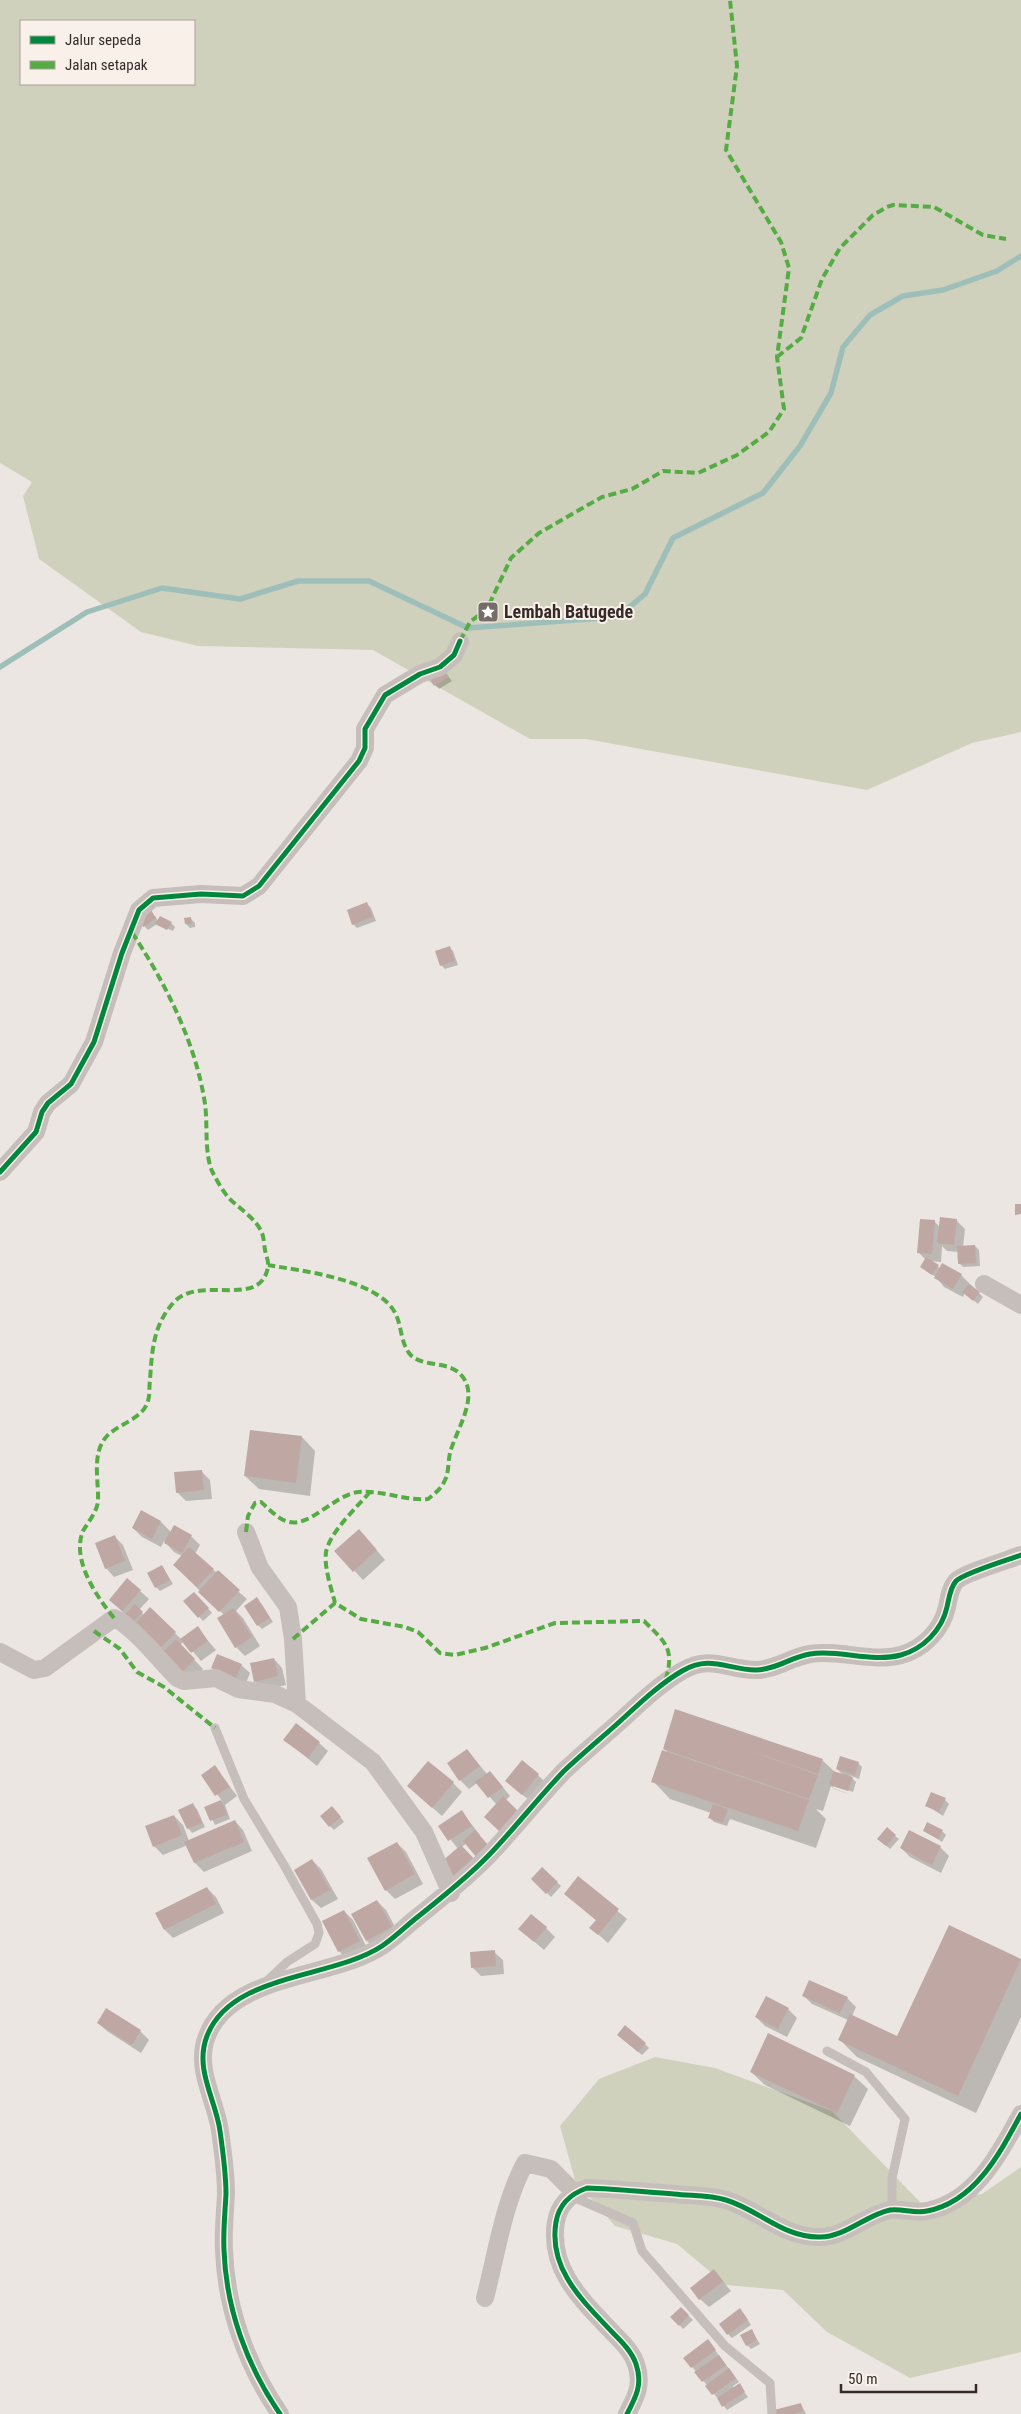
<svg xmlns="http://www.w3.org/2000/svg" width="1021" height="2414" font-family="'Roboto Condensed',sans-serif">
<rect width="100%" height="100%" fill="#ece6e2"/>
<path fill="#d0d1bd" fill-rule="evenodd" d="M0,0h1021v732l-49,11 -105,47 -281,-51h-56l-157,-89 -175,-4 -57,-14 -102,-73 -16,-63 9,-14 -32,-19zM21,21h173v63h-173z
M655,2057l60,11 117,43 89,92 61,-9 39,-27v185l-111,26 -83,-46 -44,-42 -57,-5 -49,-41 -62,-18 -40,-46 -15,-54 39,-47z"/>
<path fill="#0003" d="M444,671l8,10 -13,8 -4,-4z
M367,904l4,4 5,13 -19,7 -4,-4z
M155,916l3,5 13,2 4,4 -2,4 -16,-7 -9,6 -4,-4z
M191,919l4,4v4l-5,1 -4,-4z
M449,947l4,4 5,14 -13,4 -4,-4z
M956,1220l9,9 -2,18 12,-1 4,4 1,16 -17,1 -4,-4v-11l-12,-1 -5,-5 -1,16 -11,-1 11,8 2,-4 18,10 22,22 -5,7 -13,-11 -2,4 -19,-10 -8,-10 -10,-6v-11l-8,-8 16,-31 6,6z
M302,1437l13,14 -5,45 -51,-7 -14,-13z
M201,1471l9,9 2,19 -26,2 -9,-9z
M142,1512l19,10 10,10 20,4 9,9 -5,9 52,45 -11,12 7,7 17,28 -15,10 -9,-9 -12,-32 -41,-41 -1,-18 -8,-4 -10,-11 -3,6 -19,-10 -9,-9z
M114,1536l9,9 10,25 -19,7 -8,-9z
M367,1539l18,21 -22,20 -27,-29z
M162,1566l11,18 -13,7 -4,-4z
M140,1591l9,8 -10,11 5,5 6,-6 32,31 15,-12 19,22 -15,11 -17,-20 -4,4 23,24 -14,14 -70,-75z
M198,1597l14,16 -9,8 -18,-20z
M261,1603l12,19 -11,7 -4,-4z
M274,1659l8,9 4,17 -22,5 -9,-9z
M241,1665l9,8 -5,13 -24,-9 -8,-9z
M676,1711l146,49 14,13 8,3 -7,-7 21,-6 4,4 -3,12 -10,-4 7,7 -3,10 -20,-7v3l19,7 -18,-6 -3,-3 -8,25 -7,-2 10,10 -10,29 -86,-29 -3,7 -13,-4 -4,-4 1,-5 -41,-14 -17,-18 17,-27 -6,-5z
M285,1740l34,3 9,8 -11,15z
M467,1750l20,24 11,7 12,15 -4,4 2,39 -23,-22 12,-12 -20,-22 -8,6 -9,-9z
M215,1767l22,29 -12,9 5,14 -15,6 -9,-18 16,-6 -19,-26z
M538,1775l9,9 -15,18 -16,-12z
M453,1783l9,9 -20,24 -34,-30z
M945,1800l4,4 -6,12 -17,-11z
M193,1805l4,4 8,18 -13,6 -4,-5z
M336,1811l8,11 -10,8 -4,-4z
M462,1812l18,23 -22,14 -18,-23z
M174,1816l9,9 6,16 46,-20 8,9 9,21 -48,21 -9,-9 -7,-18 -25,10 -9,-9z
M924,1830l18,1 4,4 -4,7z
M910,1832l30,15 9,9 -8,17 -31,-16 -9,-9z
M895,1836l4,3 -9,10 -7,-6z
M397,1843l9,9 17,32 -28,15 -9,-9z
M312,1860l9,9 17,30 -17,9 -9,-8 -17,-30z
M542,1869l19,17 -10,11 -18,-18z
M578,1878l49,41 -19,24 -17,-15 6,-7 -32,-27z
M207,1888l9,9 8,16 -51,25 -8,-8z
M377,1901l9,9 14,26 -25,13 -8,-8z
M344,1911l9,9 15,30 -20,10 -9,-9 -15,-30z
M950,1927l71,33v57l-45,96 -119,-56 -18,-18 9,-19 -36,-16 -8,-8 43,2 9,9 -4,9 46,21z
M546,1928l9,9 -11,13 -15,-13z
M494,1952l9,8 1,14 -23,2 -9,-9z
M788,2009l9,9 -10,19 -22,-11 -9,-9z
M98,2023l42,8 9,9 -8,13 -34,-22z
M623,2039l22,5 4,4 -7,7z
M751,2072l103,4 14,13 -18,37 -85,-41z
M714,2271l17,20 -22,16 -9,-8z
M681,2308l12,12 -10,9 -11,-12z
M744,2314l7,11 -19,13 -4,-4z
M751,2330l9,14 -9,5 -4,-4z
M708,2341l31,41 -6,4 1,2 5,-3 9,12 -21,13 -42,-52z
M801,2404l5,10h-30z"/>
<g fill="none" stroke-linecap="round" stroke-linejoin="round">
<path stroke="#9ebeb9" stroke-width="5.5" d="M0,667l87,-55 75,-24 78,11 58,-18h71l99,47 149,-11 28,-23 28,-56 90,-45 37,-47 31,-53 12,-46 27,-32 33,-19 40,-6 54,-19 24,-15"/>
</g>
<path fill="#bfa8a4" d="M444,669l5,8 -15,9 -5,-8z
M367,902l6,15 -21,8 -5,-15z
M151,910l5,8 -13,9 -5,-8z
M160,916l12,6 -5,8 -12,-6z
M191,917l1,7h-7l-1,-6z
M450,946l5,15 -15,5 -5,-15z
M1015,1204h6v10l-6,1z
M940,1217l17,2 -3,26 -17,-2z
M920,1219l15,1 -3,34 -15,-1z
M975,1245l1,18 -18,1 -1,-18z
M926,1257l13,8 -7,10 -12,-8z
M942,1263l20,11 -9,15 -19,-11z
M969,1284l11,8 -7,9 -11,-9z
M250,1430l52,6 -6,47 -52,-7z
M202,1470l2,20 -28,3 -2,-21z
M141,1510l20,11 -9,18 -20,-11z
M174,1525l18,10 -10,18 -18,-10z
M359,1529l18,21 -24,22 -19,-21z
M115,1535l10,26 -20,8 -10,-26z
M189,1547l25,22 -17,18 -24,-22z
M162,1565l8,15 -15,8 -8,-15z
M218,1570l22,20 -21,22 -21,-20z
M127,1578l14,12 -19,21 -13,-11z
M194,1592l15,16 -11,10 -15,-17z
M257,1597l13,21 -13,8 -13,-20z
M135,1604l8,8 -12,12 -8,-8z
M150,1607l26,25 -17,17 -25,-24z
M234,1608l18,29 -17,11 -18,-30z
M198,1626l10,15 -17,12 -11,-14z
M176,1639l19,20 -16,16 -19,-20z
M217,1654l25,10 -6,14 -25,-10z
M274,1658l4,18 -24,6 -4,-19z
M675,1709l148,50 -5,15 -93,-32 93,33 -9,24 -146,-50z
M296,1723l24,19 -12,16 -25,-18z
M467,1749l13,17 -21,15 -12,-18z
M662,1750l147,50 -11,31 -147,-49z
M840,1756l19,6 -4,13 -19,-6z
M522,1760l17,14 -17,21 -17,-14z
M428,1761l26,21 -22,26 -25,-22z
M215,1765l15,22 -15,9 -14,-21z
M490,1771l13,16 -15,11 -13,-16z
M833,1771l20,6 -5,14 -19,-6z
M931,1792l15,6 -7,14 -14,-6z
M503,1796l15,15 -19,20 -15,-14z
M221,1800l6,15 -17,6 -6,-14z
M193,1803l9,20 -15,6 -9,-19z
M713,1804l15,5 -5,14 -15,-5z
M332,1806l9,11 -12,10 -9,-11z
M462,1810l10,16 -24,15 -10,-15z
M174,1815l8,20 -29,12 -8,-21z
M235,1820l9,22 -50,21 -10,-21z
M927,1822l16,8 -5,9 -15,-8z
M887,1827l9,8 -10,11 -9,-7z
M475,1830l15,17 -13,11 -14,-17z
M909,1830l32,16 -9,19 -32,-17z
M397,1842l18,32 -30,17 -18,-33z
M461,1845l15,16 -21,18 -14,-17z
M312,1859l18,31 -19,10 -17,-30z
M542,1867l16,15 -12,12 -15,-15z
M578,1876l41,33 -21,26 -9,-7 7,-8 -32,-26z
M207,1887l9,17 -52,26 -9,-17z
M377,1900l15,27 -26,14 -15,-27z
M344,1910l16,31 -22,11 -16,-31z
M531,1914l16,13 -13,15 -16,-13z
M949,1925l72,34 -63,137 -120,-56 12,-26 47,22z
M495,1950l1,16 -25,2 -1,-16z
M809,1980l39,17 -8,16 -38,-17z
M766,1996l23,12 -11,21 -23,-12z
M106,2008l35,22 -9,15 -35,-22z
M625,2025l21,18 -8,9 -21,-17z
M768,2033l87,42 -18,38 -87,-41z
M714,2269l9,12 -24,19 -9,-12z
M681,2307l8,8 -10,11 -9,-9z
M740,2308l8,12 -21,15 -8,-11z
M752,2329l5,11 -11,6 -6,-11z
M708,2339l8,11 -25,18 -8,-10z
M719,2355l7,10 -24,17 -8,-10z
M729,2368l7,10 -24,17 -7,-9z
M740,2383l5,9 -23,15 -5,-9z
M801,2403l2,8 -9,3h-19l-1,-4z"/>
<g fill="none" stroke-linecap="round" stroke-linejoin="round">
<path stroke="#c6beba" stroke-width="9" d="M215,1728l29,71 40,66 33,59 2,9 -4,11 -28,18 -21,20
M827,2051l39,21 39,47 -13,59v31
M571,2196l62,27 9,28 83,95 45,37 2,31"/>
<path stroke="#c6beba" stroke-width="18" d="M0,1172l36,-40 6,-20 6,-9 23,-19 23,-42 28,-89 17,-43 14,-12 48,-4 42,2 16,-10 100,-125 6,-13v-19l20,-34 35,-21 20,-7 14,-12 6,-14
M984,1284l37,21
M246,1532l14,36 28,39 5,32 4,65
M0,1652l34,18 11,-2 69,-50c18,7 48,45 63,60l7,3 32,-3 22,11 37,5 22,10 76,58 51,70 27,61
M485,2298c12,-46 18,-93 40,-135l26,6 23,23
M280,2414c-33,-48 -54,-105 -56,-164 -1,-18 1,-37 2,-56 0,-20 -3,-42 -6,-63 -4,-31 -26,-62 -13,-95 24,-63 125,-57 175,-90 12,-8 22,-18 33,-27 26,-21 51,-40 74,-64 26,-27 49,-57 75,-84 17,-16 35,-31 53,-47 20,-18 41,-39 65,-53 28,-17 46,-1 74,-1 19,0 35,-13 54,-16 29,-5 61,9 91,1 22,-6 41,-25 46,-48 2,-9 3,-19 9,-26 8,-8 52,-21 65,-26
M627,2414c9,-17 16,-30 9,-50 -4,-12 -14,-22 -23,-31 -29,-31 -65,-63 -57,-111 3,-18 14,-28 31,-34 29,1 58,4 87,6 17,2 35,1 52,6 33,10 58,38 94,37 25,0 46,-22 70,-27 11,-2 25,4 37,1 48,-9 73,-58 94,-97"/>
<path stroke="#55ab44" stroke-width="4" stroke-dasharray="8 4" stroke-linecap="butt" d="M777,357l24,-19 21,-59 18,-31 33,-33 14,-8 6,-2 41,2 49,28 23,4
M460,641l10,-19 17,-13 24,-51 28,-25 63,-36 30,-8 31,-18 35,2 39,-18 32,-23 15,-23 -7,-52 12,-89 -8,-26 -55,-92 11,-84 -7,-66
M370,1492c-13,15 -40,40 -44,60 -2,16 5,35 9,51l26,16 44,8 13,5 22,21 15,2 30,-7 70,-25 89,-2c23,23 31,28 21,61
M246,1532l2,-16 7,-13 6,-1c7,6 16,16 25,19 23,9 48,-27 73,-29 24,-2 46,9 69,7 6,-5 13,-10 16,-17 5,-8 4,-20 6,-29 6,-24 33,-60 8,-81 -13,-11 -39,-5 -49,-19 -9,-12 -7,-29 -15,-42 -19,-32 -92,-40 -126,-46
M114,1618c-17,-21 -43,-58 -31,-87 5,-9 14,-19 15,-30 1,-20 -7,-48 9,-65 11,-12 36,-17 41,-35 2,-6 1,-14 2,-21 2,-29 3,-55 24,-78 27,-28 86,8 94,-35 1,-5 -2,-12 -3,-17 -1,-5 -1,-12 -3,-17 -6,-15 -24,-25 -34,-36 -6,-7 -12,-18 -16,-26 -8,-20 -4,-45 -7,-67 -9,-61 -40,-122 -74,-173
M94,1631l26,18 17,23 27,15 51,41
M293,1639l42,-36"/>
<g stroke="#f9f0e9" stroke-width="8">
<path id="cycleway" d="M0,1172l36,-40 6,-20 6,-9 23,-19 23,-42 28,-89 17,-43 14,-12 48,-4 42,2 16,-10 100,-125 6,-13v-19l20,-34 35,-21 20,-7 14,-12 6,-14
M280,2414c-33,-48 -54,-105 -56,-164 -1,-18 1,-37 2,-56 0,-20 -3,-42 -6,-63 -4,-31 -26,-62 -13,-95 24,-63 125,-57 175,-90 12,-8 22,-18 33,-27 26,-21 51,-40 74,-64 26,-27 49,-57 75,-84 17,-16 35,-31 53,-47 20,-18 41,-39 65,-53 28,-17 46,-1 74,-1 19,0 35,-13 54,-16 29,-5 61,9 91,1 22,-6 41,-25 46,-48 2,-9 3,-19 9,-26 8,-8 52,-21 65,-26
M627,2414c9,-17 16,-30 9,-50 -4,-12 -14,-22 -23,-31 -29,-31 -65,-63 -57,-111 3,-18 14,-28 31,-34 29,1 58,4 87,6 17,2 35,1 52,6 33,10 58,38 94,37 25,0 46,-22 70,-27 11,-2 25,4 37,1 48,-9 73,-58 94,-97"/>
</g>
<use href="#cycleway" stroke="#00873e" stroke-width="5"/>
</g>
<defs>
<g id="sight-square" transform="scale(1.125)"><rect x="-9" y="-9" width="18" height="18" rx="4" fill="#766c6a" stroke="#f9f0e9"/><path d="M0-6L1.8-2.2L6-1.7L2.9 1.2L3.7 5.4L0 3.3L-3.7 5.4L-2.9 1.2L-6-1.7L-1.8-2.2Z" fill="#fff"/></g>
</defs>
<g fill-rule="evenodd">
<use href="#sight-square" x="488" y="612"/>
</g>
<g text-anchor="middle" stroke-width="4" stroke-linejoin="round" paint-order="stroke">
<g font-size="18" font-weight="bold" fill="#362b29" stroke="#f9f0e9" text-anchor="start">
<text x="504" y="618">Lembah Batugede</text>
</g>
</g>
<rect x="20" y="20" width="175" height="65" fill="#f9f0e9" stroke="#aba19c"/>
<rect x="30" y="36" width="25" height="8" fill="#00873e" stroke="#aba19c"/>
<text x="65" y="45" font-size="15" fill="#362b29">Jalur sepeda</text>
<rect x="30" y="61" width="25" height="8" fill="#55ab44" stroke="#aba19c"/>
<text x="65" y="70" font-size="15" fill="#362b29">Jalan setapak</text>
<path d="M841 2384v8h135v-8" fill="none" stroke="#362b29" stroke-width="2.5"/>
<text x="848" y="2384" font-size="15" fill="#362b29" stroke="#f9f0e9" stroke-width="4" paint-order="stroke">50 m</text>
</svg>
